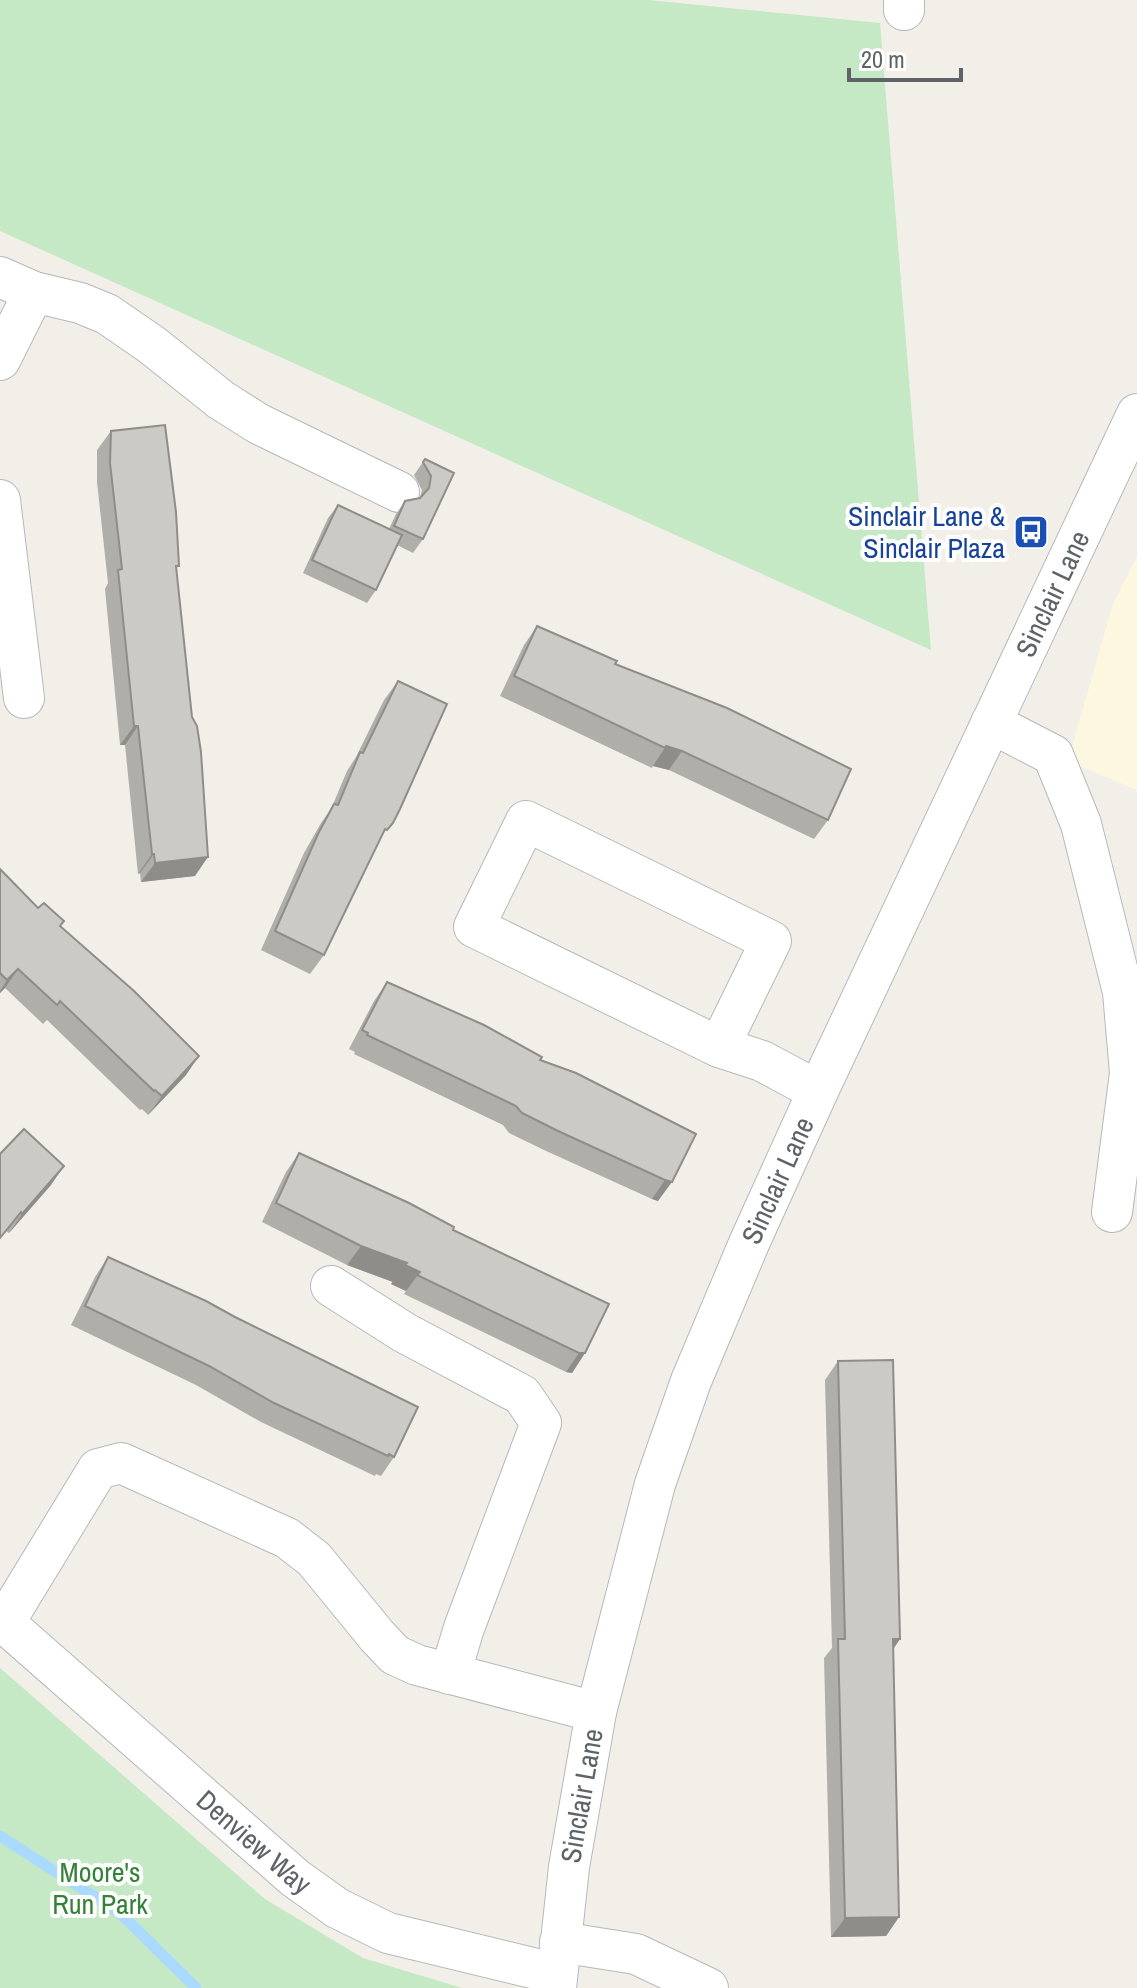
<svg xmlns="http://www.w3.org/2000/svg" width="1137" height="1988" font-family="'Archivo Narrow',sans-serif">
<rect width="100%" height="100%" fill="#f1efe8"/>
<path fill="#fef7e0" d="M1137,556v234l-69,-29 45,-157z"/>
<path fill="#c5e8c5" d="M0,0h649l231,23 51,627 -931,-419z
M0,1668l265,231 98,59 99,30h-462z"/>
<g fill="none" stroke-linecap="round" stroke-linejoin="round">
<path stroke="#aadaff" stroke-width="11" d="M0,1836l120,77 76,75"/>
<g stroke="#b5b8bc" stroke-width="42">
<g id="minor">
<path d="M904,0v10"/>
<path d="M0,277l34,15 46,11 27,11 45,31 69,55 38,24 140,68"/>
<path d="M0,360l34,-68"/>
<path d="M0,500l24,198"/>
<path d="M991,723l62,32 28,69 42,168 7,81 -18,139"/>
<path d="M526,821l245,120 -52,106 -245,-120z"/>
<path d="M719,1047l43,14 56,30"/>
<path d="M331,1286l74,47 117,62 19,28 -77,205 -14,46"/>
<path id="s1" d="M0,1619l295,259 42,30 51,25 169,41"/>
<path d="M4,1623l94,-154 23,-6 166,75 27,21 63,77 18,19 22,10 179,47"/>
<path d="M560,1942l76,12 72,34"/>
<path id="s2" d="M556,1988l13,-121 27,-155 59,-228 36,-103 59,-140 68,-150 319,-677"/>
</g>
</g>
<use href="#minor" stroke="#fff" stroke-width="40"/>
</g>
<path fill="#afaea9" d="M111,431l65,138 19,307 -54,6 -1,-9 -2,1 -13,-129h-5l-15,-156 3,-6 -11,-101v-32z
M425,459l29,14 -31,66 -10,14 -16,-8 -21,45 -9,13 -64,-30 25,-55 10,-13 51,24 7,-15 9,-13 15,-3 2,-8 -8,-15z
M537,626l78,38 213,156 -14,19 -145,-69 -16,-4 -1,2 -152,-72 24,-51z
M398,681l-21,164 -53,110 -14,19 -49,-24 43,-97 17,-30 10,-14 16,-38 9,-14 28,-57z
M0,869l38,39 22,18 126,149 -38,40 -6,-6 -2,1 -93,-90 -4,4 -38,-36 -5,5z
M387,982l153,78 156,74 -38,67 -6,-2 -108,-49 -35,-17 -6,-8 -149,-71 1,-2 -6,-3 25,-48z
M24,1129l27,56 -42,48 -2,-1z
M299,1153l154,77 132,123 -13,20 -6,-1 -162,-78 2,-3 -15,-7 2,-2 -46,-17 -85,-43 24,-50z
M108,1257l286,200 -13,19 -5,-2 -1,2 -114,-54 -65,-37 -125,-60 24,-48z
M838,1361l62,278 -7,10 6,268 -13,19 -55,1 -7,-279 8,-10 -7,-268z"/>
<path fill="#8f8d8a" d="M134,726h4l-13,19h-5z
M666,746l16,5 -13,19 -16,-4z
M152,854h2l-14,19 -2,1z
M208,857l-13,19 -54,6 14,-19z
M18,969l-13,19 -5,5v-2l7,-11z
M199,1056l-13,19 -38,40 14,-19z
M64,1166l-13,19 -42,48 13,-19z
M665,1180l7,2 -14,19 -6,-2z
M361,1246l46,17 -14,19 -46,-17z
M405,1265l15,7 -14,19 -15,-7z
M579,1353h6l-13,20 -6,-1z
M893,1639h7l-13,19z
M899,1917l-13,19 -55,1 14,-19z"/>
<path fill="#cccac5" stroke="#8f8d8a" stroke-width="2" d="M165,425l11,87 3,54h-3l16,151 5,9 4,26 7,105 -53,6 -1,-9h-2l-14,-128h-4l-16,-156 4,-1 -12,-106 1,-32z
M425,459l29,14 -31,66 -29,-13 11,-25 15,-3 9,-10 2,-12 -8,-14z
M338,505l64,30 -26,55 -64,-30z
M537,626l80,35 -2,3 112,44 124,61 -23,51 -146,-69 -16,-5 -1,2 -151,-72z
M398,681l49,23 -47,105 -7,14 -6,7 -2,-1 -61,126 -49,-24 43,-97 16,-30 4,1 22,-53 3,1z
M0,869l38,39 6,-5 20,18 -4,5 74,65 65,65 -37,40 -7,-6 -1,1 -94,-90 -3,4 -39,-36 -11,11 -7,-7z
M387,982l97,43 58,32 -2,3 36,13 120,61 -24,48 -7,-2 -107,-49 -36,-18 -6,-7 -149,-71 1,-2 -6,-3z
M24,1129l40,37 -42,48 -1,-2 -21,26v-84z
M299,1153l110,50 45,24 -1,3 156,74 -24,49h-6l-162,-78 3,-3 -15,-7 2,-2 -46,-17 -85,-43z
M108,1257l98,44 29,16 183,90 -24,50 -5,-3 -1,2 -114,-53 -65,-37 -124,-60z
M893,1360l7,279h-7l6,278 -54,1 -7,-279h7l-7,-278z"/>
<defs>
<g id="bus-square" transform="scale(1.8)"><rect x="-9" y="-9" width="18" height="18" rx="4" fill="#1a4fb4" stroke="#fff"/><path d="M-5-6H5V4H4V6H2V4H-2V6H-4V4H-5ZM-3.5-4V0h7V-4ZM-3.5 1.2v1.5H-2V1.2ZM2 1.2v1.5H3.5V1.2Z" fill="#fff"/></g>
</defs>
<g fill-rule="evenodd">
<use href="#bus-square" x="1031" y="532"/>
</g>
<g text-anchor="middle" stroke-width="8" stroke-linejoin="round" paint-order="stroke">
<g font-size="28" fill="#164399" stroke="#fff" text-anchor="end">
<text x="1005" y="526">Sinclair Lane &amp;<tspan x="1005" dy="32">Sinclair Plaza</tspan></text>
</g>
<g font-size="28" fill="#5f6368" stroke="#fff">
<text dy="10" stroke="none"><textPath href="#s2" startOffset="1490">Sinclair Lane</textPath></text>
<text dy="10" stroke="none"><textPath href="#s2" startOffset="842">Sinclair Lane</textPath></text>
<text dy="10" stroke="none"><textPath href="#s2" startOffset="194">Sinclair Lane</textPath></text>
<text dy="10" stroke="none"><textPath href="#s1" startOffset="338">Denview Way</textPath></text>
</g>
<g font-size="28" fill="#348238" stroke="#fff">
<text x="100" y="1882">Moore's<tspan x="100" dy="32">Run Park</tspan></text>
</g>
</g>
<path d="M849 68v12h112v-12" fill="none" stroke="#5f6368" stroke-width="4"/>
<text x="861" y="68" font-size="24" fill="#5f6368" stroke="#ffffff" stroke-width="6" paint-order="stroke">20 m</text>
</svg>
